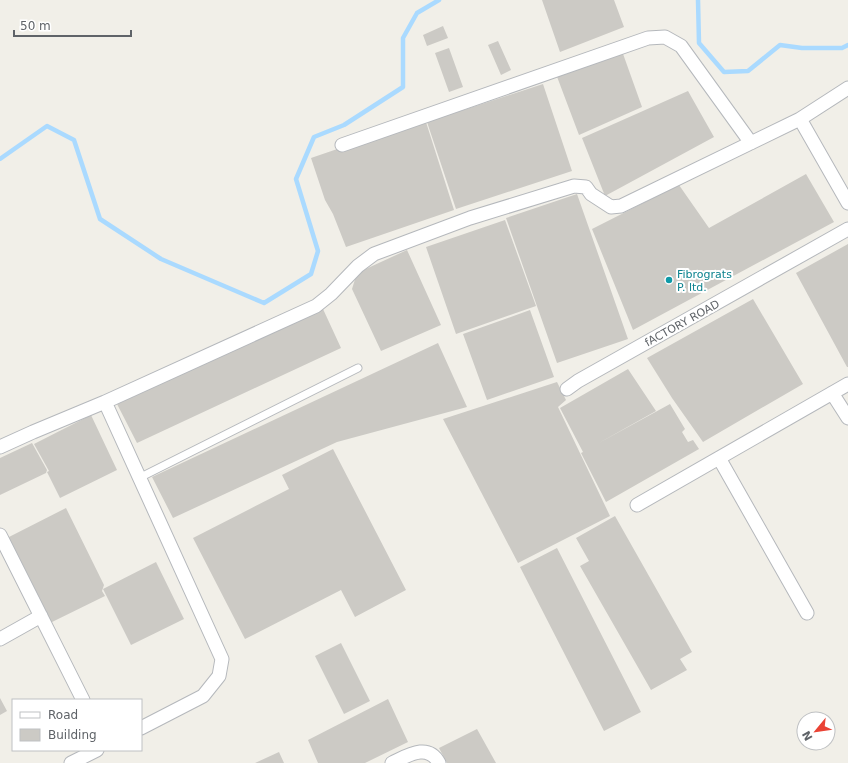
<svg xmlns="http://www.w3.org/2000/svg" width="848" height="763" font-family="'DejaVu Sans',sans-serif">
<rect width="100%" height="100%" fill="#f1efe8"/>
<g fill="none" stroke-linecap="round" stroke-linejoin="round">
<path stroke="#aadaff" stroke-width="4.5" d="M698,0l1,43 25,29 24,-1 32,-26 22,3h40l6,-3
M0,159l47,-33 27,14 26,79 61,40 103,44 47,-29 7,-23 -22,-72 18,-42 30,-12 59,-38v-49l14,-25 22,-13"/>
</g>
<path fill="#cccac5" d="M542,0h72l10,27 -64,25z
M443,26l5,12 -21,8 -4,-11z
M498,41l13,29 -10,5 -13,-30z
M449,48l14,39 -14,5 -14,-39z
M622,51l20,56 -63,28 -23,-61z
M543,84l29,87 -116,38 -29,-87z
M688,91l26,46 -109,59 -23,-58z
M425,119l29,91 -108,37 -13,-33 -8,-14 -14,-42z
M806,174l28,48 -201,108 -41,-101 87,-44 30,43z
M577,194l51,145 -71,24 -51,-145z
M505,220l31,86 -80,28 -30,-87z
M848,244v123h-1l-51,-94z
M407,250l34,75 -60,26 -29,-62 5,-16z
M753,299l50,85 -100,58 -31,-44 -25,-40z
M323,309l18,39 -204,95 -20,-39z
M530,310l24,67 -67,23 -24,-66z
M438,343l29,64 -130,35 -164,76 -21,-41z
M628,369l28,42 -59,33 73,-40 15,25 -3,3 6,10 5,-2 6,9 -93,53 -25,-49 2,-1 -23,-44z
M557,382l9,18 -8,7 52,109 -92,47 -75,-144z
M91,415l26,55 -57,28 -13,-26 2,-1 -15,-27z
M32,443l15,27 -1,3 -46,22v-37z
M333,449l73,141 -51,27 -14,-27 -96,49 -52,-101 96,-49 -7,-14z
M66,508l38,77 -2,6 3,5 -55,27 -43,-85z
M615,516l77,136 -12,7 7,11 -36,20 -71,-124 9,-5 -13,-23z
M557,548l84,164 -37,19 -84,-164z
M156,562l28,57 -53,26 -28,-56z
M341,643l29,58 -26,13 -29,-58z
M0,698l7,13 -7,4z
M388,699l20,43 -43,21h-47l-10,-23z
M477,729l19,34h-49l-8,-15z
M279,752l5,11h-29z"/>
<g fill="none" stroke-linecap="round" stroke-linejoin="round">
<g stroke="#b5b8bc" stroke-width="9">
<path id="lane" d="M139,478l219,-110"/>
</g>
<g stroke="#b5b8bc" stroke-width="15">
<path id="street" d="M800,119l48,-31
M342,145l306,-107 17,-1 16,9 70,97
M567,389l11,-8 270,-152
M832,393l16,25
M0,447l33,-15 72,-30
M719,458l88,155
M637,505l211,-121
M0,535l83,165
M0,639l41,-23
M141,728l62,-32 16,-20 3,-17 -117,-257 211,-96 15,-12 27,-28 16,-12 96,-36 104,-32 12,1 5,7 20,13 10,-1 179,-87 48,84
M71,763l26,-13
M392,763c15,-7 36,-21 47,0"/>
</g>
<use href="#lane" stroke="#fff" stroke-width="7"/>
<use href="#street" stroke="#fff" stroke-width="13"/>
</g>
<circle fill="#0f9aa8" stroke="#fff" stroke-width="1.5" cx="669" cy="280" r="4"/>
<g text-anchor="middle" stroke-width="4" stroke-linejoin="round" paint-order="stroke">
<g font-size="11" fill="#0d838f" stroke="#fff" text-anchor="start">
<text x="677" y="278">Fibrograts<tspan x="677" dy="13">P. ltd.</tspan></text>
</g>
<g font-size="11" fill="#5f6368" stroke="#fff">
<text transform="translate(682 323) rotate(-29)" y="4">fACTORY ROAD</text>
</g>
</g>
<rect x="12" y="699" width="130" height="52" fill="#ffffff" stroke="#bfc1c3"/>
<rect x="20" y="712" width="20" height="6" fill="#ffffff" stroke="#bfc1c3"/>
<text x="48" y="719" font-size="12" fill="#5f6368">Road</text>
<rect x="20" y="729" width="20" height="12" fill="#cccac5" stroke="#bfc1c3"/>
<text x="48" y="739" font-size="12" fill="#5f6368">Building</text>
<g transform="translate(816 731) rotate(241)"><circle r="19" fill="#ffffff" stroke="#bfc1c3"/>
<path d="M0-3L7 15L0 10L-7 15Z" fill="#ea4335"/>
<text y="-6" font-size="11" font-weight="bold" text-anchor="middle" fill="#5f6368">N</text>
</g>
<path d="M14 30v6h117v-6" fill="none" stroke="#5f6368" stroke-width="2"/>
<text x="20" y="30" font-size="12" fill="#5f6368" stroke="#ffffff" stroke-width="3" paint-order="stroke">50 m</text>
</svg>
